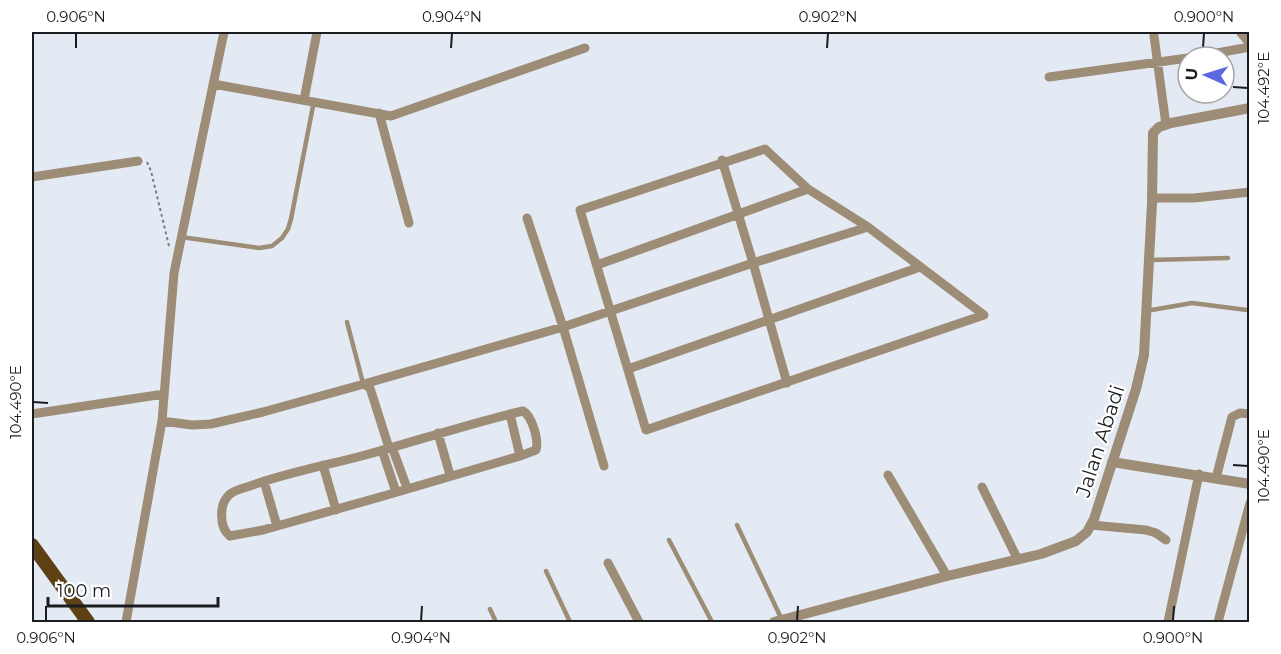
<svg xmlns="http://www.w3.org/2000/svg" width="1281" height="654" font-family="Montserrat,sans-serif">
<rect width="100%" height="100%" fill="#e4eaf3"/>
<g fill="none" stroke-linecap="round" stroke-linejoin="round">
<path stroke="#7a7e84" stroke-width="2" stroke-dasharray="3 3" stroke-linecap="butt" d="M147,162l4,9 18,75"/>
<path stroke="#9d8c76" stroke-width="4.5" d="M181,237l78,11 13,-2 10,-8 6,-9 3,-10 23,-118
M1150,260l78,-2
M1146,311l46,-8 55,7
M347,322l16,61
M737,525l45,95
M669,540l43,82
M546,571l24,51
M490,609l6,13"/>
<path stroke="#9d8c76" stroke-width="9" d="M1154,36l12,89
M1195,57l55,-10
M1049,77l139,-19
M213,84l178,32 194,-68
M304,100l13,-68
M379,113l30,110
M765,149l43,40 60,38 116,88 -338,115 -66,-220z
M722,160l31,103 34,120
M32,177l106,-16
M1152,198h42l56,-6
M527,218l36,109 41,139
M597,265l211,-76
M628,369l292,-102
M364,384l199,-57 190,-64 115,-36
M32,414l132,-20
M510,414l13,-3c9,5 16,29 13,39l-16,6 -133,39 -124,35 -33,6c-11,-8 -11,-32 -1,-41 5,-5 15,-7 21,-9 39,-14 79,-21 119,-32 47,-13 93,-28 141,-40l10,42
M162,421l30,4 19,-1 52,-12 101,-28 6,4 19,60
M438,433l12,42
M392,447l15,41
M382,450l14,42
M323,465l13,45
M888,475l59,101
M1216,478l16,-61 8,-4 10,1
M264,481l13,45
M982,487l36,73
M1091,525l55,5 10,3 10,7
M608,563l31,59
M126,622l36,-201 12,-148 50,-241
M1168,622l31,-148
M1218,622l32,-119"/>
<path stroke="#9d8c76" stroke-width="10" d="M1241,32l9,11
M1112,462l138,22
M774,622l173,-46 94,-22 35,-13 11,-9 7,-13 42,-130 8,-34 8,-152 1,-70 6,-6 12,-4 79,-15"/>
<path stroke="#5d4114" stroke-width="14" d="M32,545l56,77"/>
</g>
<path fill="none" stroke="#1a1c1f" stroke-width="2" d="M76,48v-15M451,48l1,-15M827,48l1,-15M1203,48l1,-15M1233,87l15,1M33,402l15,1M1233,465l15,1M46,621v-15M421,621l1,-15M797,621l1,-15M1173,621l1,-15"/>
<g text-anchor="middle" stroke-width="4.5" stroke-linejoin="round" paint-order="stroke">
<g font-size="20" fill="#1a1c1f" stroke="#fff">
<text transform="translate(1100 441) rotate(-72)" y="7">Jalan Abadi</text>
</g>
</g>
<rect width="1281" height="654" fill="none" stroke="#ffffff" stroke-width="66"/>
<g transform="translate(1206 75) rotate(273)"><circle r="28" fill="#ffffff" stroke="#a3a4a5" stroke-width="1.5"/>
<path d="M0-4.5L10 22L0 15L-10 22Z" fill="#5d67df"/>
<text y="-9" font-size="16" font-weight="bold" text-anchor="middle" fill="#1a1c1f">U</text>
</g>
<path d="M48 597v9h170v-9" fill="none" stroke="#1a1c1f" stroke-width="3"/>
<text x="57" y="597" font-size="18" fill="#1a1c1f" stroke="#ffffff" stroke-width="4.5" paint-order="stroke">100 m</text>
<rect x="33" y="33" width="1215" height="588" fill="none" stroke="#1a1c1f" stroke-width="2"/>
<g font-size="15" text-anchor="middle" fill="#1a1c1f">
<text x="76" y="22">0.906°N</text>
<text x="452" y="22">0.904°N</text>
<text x="828" y="22">0.902°N</text>
<text x="1204" y="22">0.900°N</text>
<text transform="translate(1264 88) rotate(-90)" y="5">104.492°E</text>
<text transform="translate(16 402) rotate(-90)" y="5">104.490°E</text>
<text transform="translate(1264 466) rotate(-90)" y="5">104.490°E</text>
<text x="46" y="643">0.906°N</text>
<text x="421" y="643">0.904°N</text>
<text x="797" y="643">0.902°N</text>
<text x="1173" y="643">0.900°N</text>
</g>
</svg>
